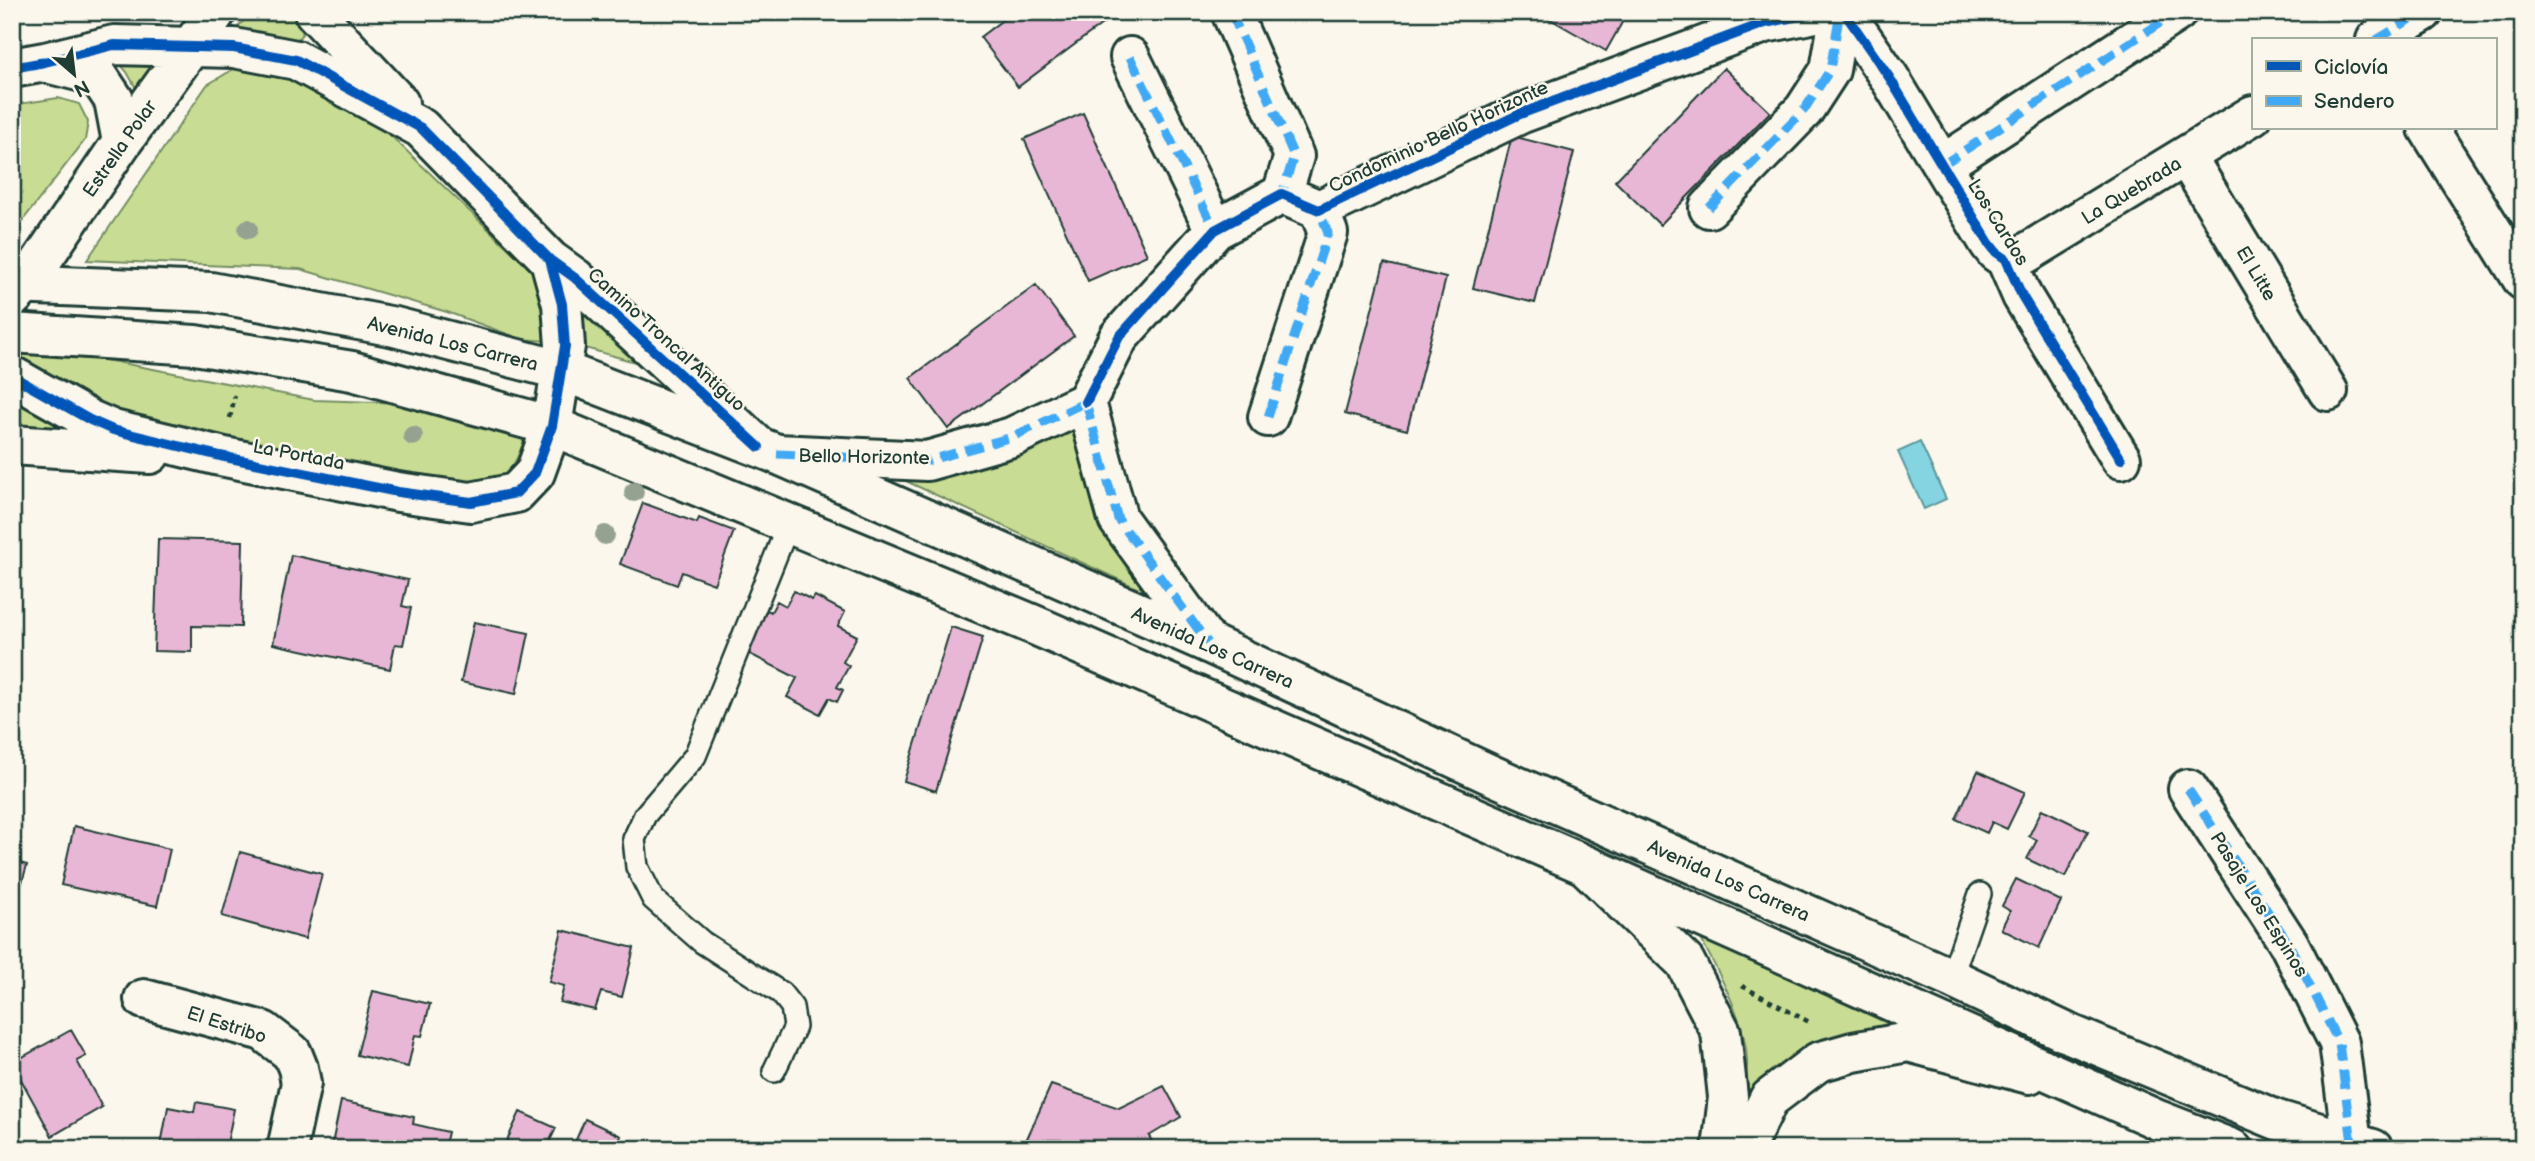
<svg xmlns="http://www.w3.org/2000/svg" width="2535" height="1161" font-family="'Balsamiq Sans',sans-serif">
<rect width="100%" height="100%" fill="#fbf7ec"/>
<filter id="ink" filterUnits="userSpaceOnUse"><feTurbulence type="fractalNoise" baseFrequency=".0143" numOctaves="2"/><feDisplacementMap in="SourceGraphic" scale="14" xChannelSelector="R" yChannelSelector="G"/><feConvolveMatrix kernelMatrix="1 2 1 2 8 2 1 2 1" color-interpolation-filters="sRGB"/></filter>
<g filter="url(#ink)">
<path fill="#c8dd93" stroke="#748d64" stroke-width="2" d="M251,12h40l12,21 -6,7 -37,-6 -21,2 -2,-8z
M164,54l-27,36 -10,-18 -13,-15z
M237,67l63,4 63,38 172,165 19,31 -7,36 -26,-2 -74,-27 -147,-43 -213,-9 120,-175z
M58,98l21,6 9,18 -3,18 -65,84 -8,6v-125z
M580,300l58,54 -3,8 -57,-16z
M15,353l91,7 208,40 92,3 121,30c-13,34 -15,44 -51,56l-363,-68 -97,-60z
M12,395l59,35 -59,-3z
M1077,419l75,176 -244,-113 67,-15z
M1699,935l192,90 -50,13 -101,76c2,-17 8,-36 7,-53 -1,-42 -30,-90 -48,-126z"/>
<path fill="#85d4e2" stroke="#5c989c" stroke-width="2" d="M1920,442l26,57 -22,10 -26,-57z"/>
<path fill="#e9b7d6" stroke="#1f3d34" stroke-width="2" d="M1013,12h105l-100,75 -38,-50z
M1538,12h90l-22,39z
M1724,68l46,44 -110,113 -45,-44z
M1083,113l64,142 -59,26 -64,-142z
M1512,136l62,16 -39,151 -62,-15z
M1384,263l62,15 -39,152 -62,-16z
M1036,285l38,51 -126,93 -38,-51z
M643,503l54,20 2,-5 35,13 -20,53 -32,-12 -5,13 -57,-21z
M158,539l85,2 -2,86 -49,-1v26l-38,-1z
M291,555l117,25 -6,26 9,2 -8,37 -8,-1 -5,25 -117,-25z
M794,591l18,9 3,-4 30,16 -7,14 19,10 -14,26 6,4 -12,21 6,3 -6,12 -8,-4 -9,16 -33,-17 10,-19 -55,-28 21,-42 8,4 6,-11 9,5z
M474,622l55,11 -13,61 -55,-12z
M951,627l32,10 -47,154 -32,-10z
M1978,771l47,21 -18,37 -15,-7 -5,11 -31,-14z
M2042,809l46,22 -23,46 -38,-18 10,-19 -8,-4z
M74,826l96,23 -13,57 -96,-21z
M240,852l82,22 -17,65 -83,-23z
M12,861l15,4 -15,52z
M2016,879l45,22 -22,47 -38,-19 9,-18 -8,-5z
M562,930l72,18 -12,49 -21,-5 -6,18 -35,-8 4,-16 -15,-4z
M373,991l57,13 -8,32 -7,-1 -7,32 -51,-12z
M71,1030l15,26 -9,5 25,46 -50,29 -40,-73z
M1051,1085l68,23 45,-22 17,31 -32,19 7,13h-113l-18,-6z
M341,1101l73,16 -1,7 35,8 -4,17h-113z
M196,1102l38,7 -8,40h-45l-20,-4 7,-38 26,5z
M520,1112l36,16 -10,21h-43z
M585,1119l36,17 -6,13h-43z"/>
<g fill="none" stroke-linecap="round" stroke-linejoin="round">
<g stroke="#1f3d34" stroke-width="26">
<path id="lane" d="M1951,978l29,-84
M774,1071l21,-44 -3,-20 -11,-14 -79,-51 -49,-43 -16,-32 -3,-28 11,-24 50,-59 94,-233"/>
</g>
<g stroke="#1f3d34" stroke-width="44">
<path id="street" d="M1231,12l63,144 -12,38
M1844,12l45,65 100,166 7,9 10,7 16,37 99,163
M2376,40l47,-28
M1130,57l85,173
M2428,128l95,152
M2186,156l142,235
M1942,165l235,-153
M1709,208l95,-98 26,-40 10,-58
M2006,259l19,-5 228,-139
M1086,402l33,-65 96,-107 67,-36 37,16 201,-96 245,-91 55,-11
M1086,402l32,117 90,124
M1268,417l60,-184 -9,-23
M777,454l150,7 85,-24 74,-35
M2188,789l101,155 50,99 13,100
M144,999l119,32 29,22 6,15 3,15 -14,66"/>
</g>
<g stroke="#1f3d34" stroke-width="44">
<path id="secondary" d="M314,12l85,91
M47,63l51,13 16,24 8,42
M12,68l33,-6 69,-17 120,3 62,12 125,68 129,132 25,18 183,168
M12,298l13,-13 97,-143 94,-130
M12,376l78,44 23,10 107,26 178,36 73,10 45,-9 19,-20 17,-47 13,-80 -3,-42 -12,-44
M12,445l138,9
M1589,869l96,93 36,70 7,65 -6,52
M1744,1149l25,-50 49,-37 35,-10 55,-10 121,32"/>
</g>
<g stroke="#1f3d34" stroke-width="44">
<path id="primary" d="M12,284l199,8 184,35 165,43 217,84 431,189 279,130 464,205 114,54 212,88 96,29
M12,333l183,12 157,26 200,55 480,198 553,241 573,255 74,29"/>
</g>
<path stroke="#1f3d34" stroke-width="4.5" stroke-dasharray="5 5" stroke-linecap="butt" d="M230,418l5,-23
M1742,986l69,37"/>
<use href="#lane" stroke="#fbf7ec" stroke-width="21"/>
<use href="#street" stroke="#fbf7ec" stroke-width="38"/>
<use href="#secondary" stroke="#fbf7ec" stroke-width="38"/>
<use href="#primary" stroke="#fbf7ec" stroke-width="38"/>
<path stroke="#3fa9f5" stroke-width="9" stroke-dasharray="18 9" stroke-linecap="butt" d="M1231,12l63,144 -12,38
M2376,40l47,-28
M1130,57l85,173
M1942,165l235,-153
M1709,208l95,-98 26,-40 10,-58
M1086,402l32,117 90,124
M1268,417l60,-184 -9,-23
M777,454l150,7 85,-24 74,-35
M2188,789l101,155 50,99 13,100"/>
<g stroke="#fbf7ec" stroke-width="15">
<path id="cycleway" d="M1844,12l45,65 100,166 7,9 10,7 16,37 99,163
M12,68l33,-6 69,-17 120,3 62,12 125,68 129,132 25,18 184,169
M12,376l78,44 23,10 107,26 178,36 73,10 45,-9 19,-20 17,-47 13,-80 -3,-42 -12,-44
M1086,402l33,-65 96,-107 67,-36 37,16 201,-96 245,-91 55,-11"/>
</g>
<use href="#cycleway" stroke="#0057b8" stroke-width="10"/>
</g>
<g fill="#95a291">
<circle cx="248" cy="229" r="10"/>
<circle cx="413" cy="436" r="10"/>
<circle cx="634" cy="492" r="10"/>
<circle cx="605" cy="535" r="10"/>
</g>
</g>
<g text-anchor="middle" stroke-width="5" stroke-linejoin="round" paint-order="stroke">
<g font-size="19" fill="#1f3d34" stroke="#fbf7ec">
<text transform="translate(1438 136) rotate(-25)" y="7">Condominio Bello Horizonte</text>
<text transform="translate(119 148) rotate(-55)" y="7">Estrella Polar</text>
<text transform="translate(2131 190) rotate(-31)" y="7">La Quebrada</text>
<text transform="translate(1999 222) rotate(58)" y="7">Los Cardos</text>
<text transform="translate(2257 273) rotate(59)" y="7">El Litte</text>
<text transform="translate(667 339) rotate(42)" y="7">Camino Troncal Antiguo</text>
<text transform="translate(453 343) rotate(14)" y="7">Avenida Los Carrera</text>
<text transform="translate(299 454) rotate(11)" y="7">La Portada</text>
<text transform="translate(864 456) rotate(1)" y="7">Bello Horizonte</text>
<text transform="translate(1213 647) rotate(24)" y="7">Avenida Los Carrera</text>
<text transform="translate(1729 880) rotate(24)" y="7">Avenida Los Carrera</text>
<text transform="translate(2260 904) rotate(58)" y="7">Pasaje Los Espinos</text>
<text transform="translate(227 1024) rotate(18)" y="7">El Estribo</text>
</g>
</g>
<rect width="2535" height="1161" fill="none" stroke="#fbf7ec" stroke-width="42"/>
<rect x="21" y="21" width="2493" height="1119" fill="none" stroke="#1f3d34" stroke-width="2.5" filter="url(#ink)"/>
<rect x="2252" y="38" width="245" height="91" fill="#fbf7ec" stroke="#a3ada2" stroke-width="2"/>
<rect x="2266" y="61" width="35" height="10" fill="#0057b8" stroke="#a3ada2" stroke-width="2"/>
<text x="2314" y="74" font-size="21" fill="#1f3d34">Ciclovía</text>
<rect x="2266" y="96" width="35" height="10" fill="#3fa9f5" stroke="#a3ada2" stroke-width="2"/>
<text x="2314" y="108" font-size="21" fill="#1f3d34">Sendero</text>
<g transform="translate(74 74) rotate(152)" stroke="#fbf7ec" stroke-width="5" paint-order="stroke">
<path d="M0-5L12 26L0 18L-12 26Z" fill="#1f3d34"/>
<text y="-10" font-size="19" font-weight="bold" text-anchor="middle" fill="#1f3d34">N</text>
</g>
</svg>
